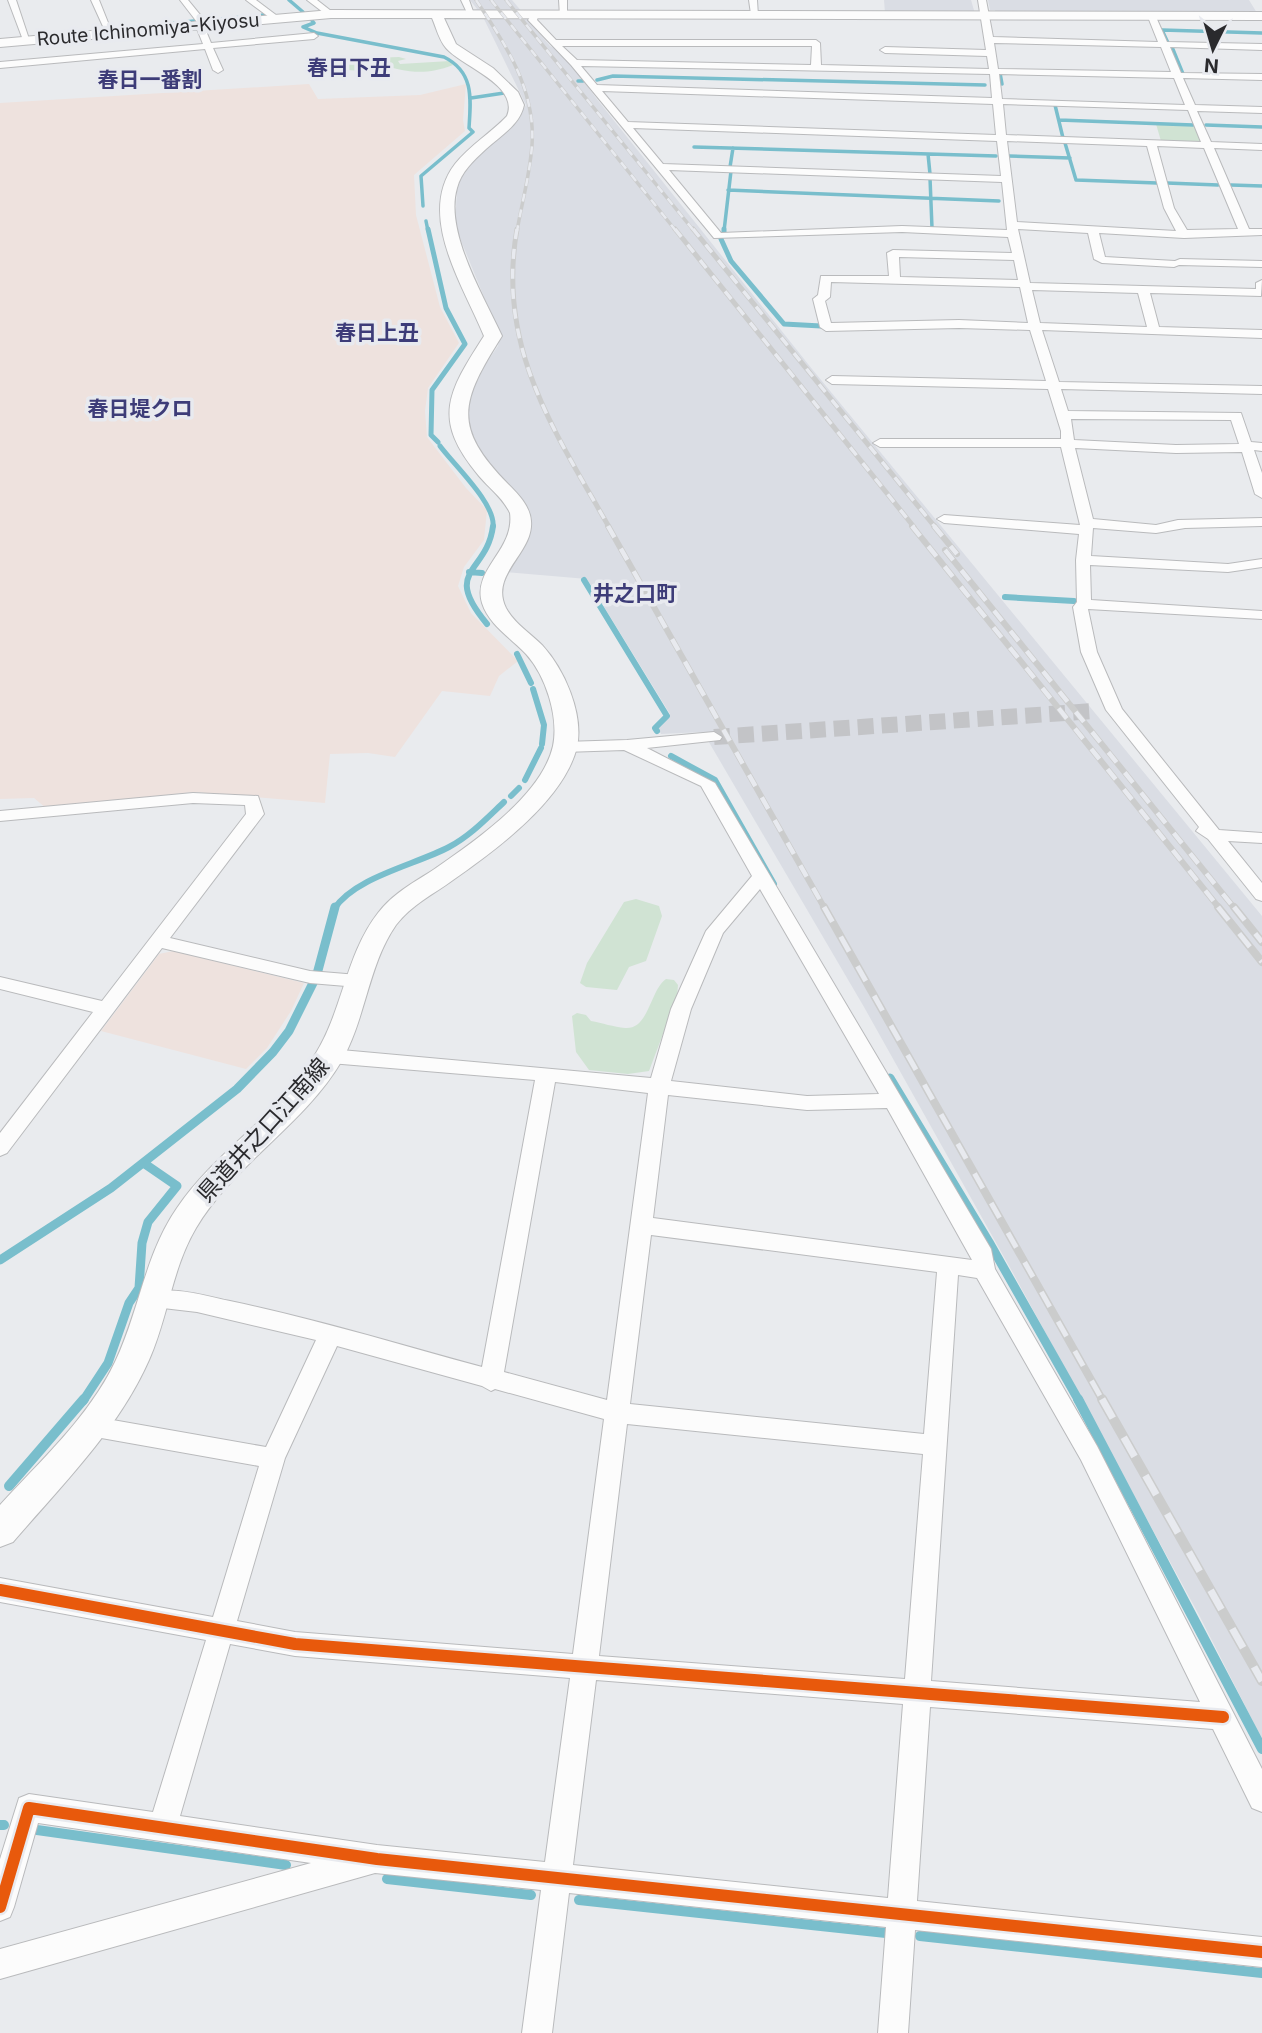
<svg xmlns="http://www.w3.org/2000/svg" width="1262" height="2033" font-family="Inter,'Noto Sans JP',sans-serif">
<rect width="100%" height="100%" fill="#e9ebee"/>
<path fill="#eee2de" d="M309,84l9,15 102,-4 46,-11 -3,36 2,11 -51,44 2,40 24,92 19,36 -31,45 -3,23 2,26 39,51 21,22 -3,30 -20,27 -6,19 13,27 47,48 -19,15 -9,20 -48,-5 -47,66 -27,-4 -38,1 -5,49 -131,-11 -148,16 -12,-10 -34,1v-696z
M173,951l131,32 -13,28 -24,37 -21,21 -145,-38 58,-77z"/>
<path fill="#dadde4" d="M470,0h42l11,13h-47l-2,-3 3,-1z
M884,0h87l4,14 -90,-1z
M988,0h261l8,13 -261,1 -1,-4h-5z
M483,17l47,1 -1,3 21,25 12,6 34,46 216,271 450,547v823l-63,-124 -186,-342 -149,-266 -161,-275 -42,2 -3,-6 12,-14 -83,-135 -81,-7 21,-29 3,-14 -52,-77 -14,-35 10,-36 24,-35 2,-10 -45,-110 3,-54 60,-52 8,-15z"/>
<path fill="#d0e3d3" d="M399,57l7,2 -8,2 2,3 50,-3 3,4c-31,12 -47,6 -77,-1 -8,8 -28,8 -38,3l2,-4h26l6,-5z
M1156,124l39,2 6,15h-40z
M636,899l23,7 3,10 -16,45 -17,6 -12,23 -31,-3 -6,-4 7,-20 37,-61z
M666,979l8,1 4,5 -1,12 -28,74 -21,3 -39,-4 -13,-18 -4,-36 5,-3 9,2 5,6c11,2 23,6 34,7 24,2 25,-38 41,-49z"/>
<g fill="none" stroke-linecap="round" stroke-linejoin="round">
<path stroke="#79becc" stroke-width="3.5" d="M289,0l14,12
M262,15h3
M310,18l4,5 -11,4 14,6 127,24c30,15 27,41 25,71l4,4 -52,44 2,30
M208,20l48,-4
M127,28l67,-7
M1168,43l-6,-13 100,3
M1172,47l11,27
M597,80l16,-4 372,9
M578,81h5
M1002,84l-2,-11h10
M471,98l33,-5
M1055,105l8,33
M1059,120l134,5
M1206,125l56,2
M1065,143l11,37 81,3
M694,147l302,9
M928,154l2,20
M1009,156l61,2
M730,167l3,-19
M930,178l2,50
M1167,183l51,2
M1231,185l31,1
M728,190l271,11
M426,221l2,10
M724,231l7,-60"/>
<path stroke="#79becc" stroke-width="5" d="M428,229l18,79 19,36 -33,46 -1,45 7,7
M724,233v-4
M721,239l10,22 53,63 37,2
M440,446c14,19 56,58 53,81"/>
<path stroke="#79becc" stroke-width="6" d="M469,572l13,1
M584,580l83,136 -12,12 2,3
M1005,597l69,4
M487,624c-46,-55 0,-50 6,-98
M517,654l14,29
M533,689l11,36 -2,19
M671,756l44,24 59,104
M525,780l16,-32
M511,796l8,-8
M334,909c21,-32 81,-44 115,-62 21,-11 38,-29 55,-45"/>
<path stroke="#79becc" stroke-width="9" d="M317,974l18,-67
M890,1078l99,164 90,159
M0,1260l111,-72 126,-99 36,-37 16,-21 24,-48
M83,1401l25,-38 21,-60 10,-15 3,-45 6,-21 29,-36 -32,-22"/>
<path stroke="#79becc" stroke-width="10" d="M1078,1399l184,350
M9,1486l75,-87
M0,1825h4
M37,1830l249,35
M387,1879l144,16
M579,1900l307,33
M920,1936l342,37"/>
<path stroke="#c3c4c7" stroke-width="16" stroke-dasharray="16 8" stroke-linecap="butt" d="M714,737l380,-26"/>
<g stroke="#b9babc" stroke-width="2">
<path id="minor" d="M8,0h8l14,42 -7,-2z
M91,0h8l14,35 -7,-2z
M180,0h8l18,22 -2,4 7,17 103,-10 4,3 -4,3 -101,9 10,22 -5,3 -5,-3 -8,-21 -205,19v-6l203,-18 -8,-20 2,-2z
M246,0h10l24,18 -7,2z
M307,0h10l18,14 -7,2z
M461,0h8l6,17h-6z
M559,0h8v18l-7,-2z
M749,0h8l1,16 -7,-2z
M978,0h8l7,37 165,5 -10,-25 4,-3 4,3 11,25 95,2v6l-92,-3 11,26 81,1v6l-79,-2 12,27 67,2v6l-65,-2 14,31 51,2v6l-48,-2 35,81h13v6l-78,3 -85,-5 6,24 70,4 5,-2 82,2v6l-83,-2 -5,2 -72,-4 -8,-4 -6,-26 -70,-4 12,54 226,6v-6l6,-3 -1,16 -111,-3 9,34 103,3v8l-220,-8 17,52 203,4v8l-201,-5 7,22 173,2 10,29 11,1v8l-8,-1 8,23v25l-7,-4 -13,-42 -66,1 -101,-5 18,71 63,6 22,-5 84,-2v8l-77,2 -29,5 -63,-5 -2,28 137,8 34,-5v8l-34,5 -138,-7 1,35 171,11v8l-174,-10 9,43 25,57 97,121 43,3v10l-34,-2 34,42v18l-6,-2 -48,-60 -12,-8 3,-4 -93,-117 -25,-58 -8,-45 4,-5 -1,-42 3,-26 -135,-11 -7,-4 7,-4 136,10 -19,-78h-181l-7,-4 7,-4h181v-8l-13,-42 -216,-5 -6,-4 6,-4 214,5 -16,-51 -71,-2 -133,3 -6,-4 -7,-28 5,-4 3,-19h68l-2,-23 6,-3 119,3 -4,-16 -106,-5 -188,6 -143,-173 -43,-45 5,-7h6l-2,7 19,20h260l4,3 1,22 168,4 -2,-13 -102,-3 -5,-3 5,-3 101,3zM994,43l167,4 10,25 -173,-3zM562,46h250l-1,19 -234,-5zM581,66l409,8 2,24 -395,-13zM999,74l175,4 11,27 -183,-6zM602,91l391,13 3,31 -368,-13zM1003,104l185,6 13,32 -195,-7zM633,128l364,13 4,35 -338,-12zM1007,141l140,5 17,62 12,23 -159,-9zM1157,146l47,2 34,81 -51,1 -13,-22zM669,170l333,12 5,48 -105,-4 -181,7zM899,257l115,3 4,20 -118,-3zM831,282l189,5 8,36 -69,-3 -128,3 -6,-22 5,-4zM1032,290l106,3 9,34 -107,-4zM1071,419l160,1 8,24 -63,1 -102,-5z
M714,732l8,5 -2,3 -73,8 68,35 276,466 4,20 102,177 165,323v43l-10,-4 -39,-79 -283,-22 -13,194 345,36v30l-347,-37 -7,103h-30l8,-106 -317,-34 -17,140h-30l19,-143 -166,-17 -375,106v-30l311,-86 -273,-40 -24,84 -4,10 -10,4v-62l19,-61 10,-4 124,18 53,-172 -206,-38v-24l213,39 46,-151 -169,-30 -8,-3 -4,-7 4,-7 8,-3 176,31 50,-107 -119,-28 -51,-6 -3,-6 3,-6c25,-9 59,2 84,7 86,18 167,43 252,66l53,-287 -205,-17 -7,-2 -3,-5 3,-5 7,-2 321,29 20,-69 35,-78 46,-55 -51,-90 -77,-36 -60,2 -8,-5 8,-5 63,-2zM760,889l119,205 -72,2 -136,-15 20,-72 32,-76zM555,1082l93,11 -41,307 -103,-28zM668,1095l139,15 80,-2 85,152 -319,-42zM651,1235l286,37 -13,162 -294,-30zM958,1275l19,3 104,182 119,242 -269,-21zM337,1346l145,40 9,5 4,-2 109,30 -31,235 -278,-22 -58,-11 48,-163zM627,1424l296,30 -18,225 -306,-23zM230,1644l65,12 275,22 -25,184 -168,-17 -197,-29zM596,1680l307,24 -15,194 -315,-33z
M193,793l65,3 6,18 -94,124 140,33 48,4 7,1 2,5 -2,5 -7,1 -48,-4 -148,-35 -155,205 -7,3v-23l93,-121 -93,-23v-12l102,24 144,-187 -1,-9 -52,-2 -193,18v-10z"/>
</g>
<g stroke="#b9babc" stroke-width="2">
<path id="secondary" d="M331,10l931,2v8l-818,-2 12,26 37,24 25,24 6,13c-4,20 -24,31 -38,44 -12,11 -25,23 -29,39 -13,43 27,109 45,148 -41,65 -51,90 6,148 10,10 22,22 23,37 3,32 -42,53 -25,87 8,15 24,25 36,37 22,24 42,68 35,102 -13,53 -81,103 -124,133 -19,14 -42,25 -57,45 -28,40 -30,94 -55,137 -38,64 -107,102 -145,166 -24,40 -28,90 -47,132 -31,70 -87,125 -136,182l-13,5v-42c40,-44 89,-88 115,-143 24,-50 30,-108 62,-154 39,-58 104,-94 139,-155 27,-44 30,-99 62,-140 15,-20 37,-31 58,-45 39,-27 106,-73 117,-122 6,-29 -7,-70 -27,-92 -15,-16 -37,-29 -44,-51 -10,-34 33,-53 28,-90 -7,-15 -21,-25 -31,-37 -48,-57 -31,-84 5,-140 -21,-51 -68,-121 -29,-172 15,-19 36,-31 52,-48 13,-31 -46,-50 -61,-68 -7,-8 -10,-21 -14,-30h-101l-331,29v-8z"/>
</g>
<use href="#minor" fill="#fcfcfc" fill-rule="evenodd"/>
<use href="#secondary" fill="#fcfcfc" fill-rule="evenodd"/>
<g stroke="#cbcccc" stroke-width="3.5">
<path id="rail-far4" d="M476,0c29,43 60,90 56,145 -2,29 -10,57 -15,86
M491,0l185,231
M506,0l188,231"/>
</g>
<g stroke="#cbcccc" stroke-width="5">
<path id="rail-far3" d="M517,229c-21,118 37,201 92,298
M675,229l239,298
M693,229l242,298"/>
</g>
<g stroke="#cbcccc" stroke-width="6">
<path id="rail-far2" d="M608,526l217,383
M912,526l308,383
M934,526l23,28
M945,550l290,359"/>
</g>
<g stroke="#cbcccc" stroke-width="8">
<path id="rail-far1" d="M824,907l279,494
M1218,907l44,55
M1234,907l28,35"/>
</g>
<g stroke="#cbcccc" stroke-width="10">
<path id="rail" d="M1102,1399l160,282"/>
</g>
<use href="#rail-far4" stroke="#e8eaef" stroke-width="2.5" stroke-dasharray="8" stroke-linecap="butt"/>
<use href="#rail-far3" stroke="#e8eaef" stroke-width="3.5" stroke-dasharray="10" stroke-linecap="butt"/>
<use href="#rail-far2" stroke="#e8eaef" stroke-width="4.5" stroke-dasharray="13" stroke-linecap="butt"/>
<use href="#rail-far1" stroke="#e8eaef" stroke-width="5" stroke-dasharray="17" stroke-linecap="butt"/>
<use href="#rail" stroke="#e8eaef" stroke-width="7" stroke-dasharray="22" stroke-linecap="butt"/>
<g stroke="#e8eaef" stroke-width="17">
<path id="cycleway" d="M0,1590l295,54 928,73
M0,1907l29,-99 348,51 885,93"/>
</g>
<use href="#cycleway" stroke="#e8590c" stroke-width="12"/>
</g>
<g text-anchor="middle" stroke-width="7" stroke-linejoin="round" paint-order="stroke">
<g font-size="19" fill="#2a2a2d" stroke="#e8eaef">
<text transform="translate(148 29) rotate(-5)" y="7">Route Ichinomiya-Kiyosu</text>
</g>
<g font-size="21" font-weight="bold" fill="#3d3c78" stroke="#e8eaef">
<text x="349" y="75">春日下丑</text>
<text x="150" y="87">春日一番割</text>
<text x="377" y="340">春日上丑</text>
<text x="140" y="416">春日堤クロ</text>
<text x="635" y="601">井之口町</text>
</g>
<g font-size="23" fill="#2a2a2d" stroke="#e8eaef">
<text transform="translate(263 1130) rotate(-48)" y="8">県道井之口江南線</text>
</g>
</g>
<g transform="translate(1213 49) rotate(185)" stroke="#e8eaef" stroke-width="5" paint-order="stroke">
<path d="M0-5L12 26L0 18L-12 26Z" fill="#2a2a2d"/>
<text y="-10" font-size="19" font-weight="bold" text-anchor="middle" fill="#2a2a2d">N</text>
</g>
</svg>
